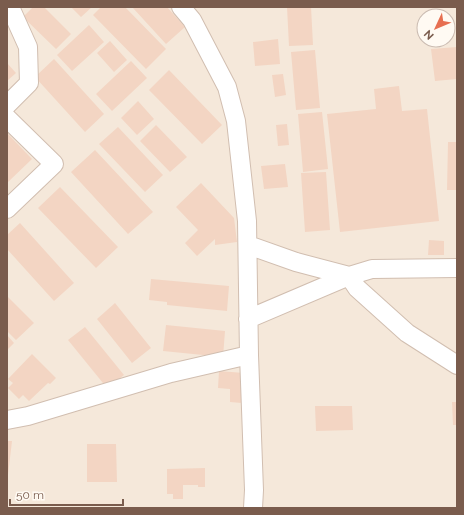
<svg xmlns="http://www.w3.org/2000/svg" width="464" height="515" font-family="Raleway,sans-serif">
<rect width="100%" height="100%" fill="#fdf6ec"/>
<path fill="#f5e8da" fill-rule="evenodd" d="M7,7h450v501h-450zM424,16h24v24h-24z"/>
<path fill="#f3d5c3" d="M33,7h11l27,27 -15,15 -33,-32z
M71,7h21l-11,10z
M101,7h24l41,42 -20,20 -53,-54z
M134,7h33l18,20 -19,17 -33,-36z
M287,7h24l2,38 -24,1z
M89,25l15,17 -32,29 -15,-16z
M278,39l2,25 -25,2 -2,-24z
M110,41l17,19 -13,12 -17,-19z
M457,47v32l-22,2 -4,-32z
M315,50l5,58 -24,2 -5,-58z
M54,59l50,55 -19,18 -50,-55z
M131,61l16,17 -35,33 -16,-17z
M7,63l9,10 -9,8z
M169,70l53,55 -20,19 -53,-54z
M283,74l3,21 -11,2 -3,-22z
M399,86l3,25 25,-2 12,112 -99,11 -13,-118 49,-5 -2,-20z
M138,101l16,18 -17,16 -16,-17z
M322,112l6,57 -25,3 -5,-58z
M287,124l2,21 -11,1 -2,-21z
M156,125l31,32 -17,15 -30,-31z
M118,127l45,48 -18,17 -46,-48z
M7,133l25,26 -25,24z
M448,142h9v48h-10z
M95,150l58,62 -25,22 -57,-62z
M285,164l3,23 -24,2 -3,-23z
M326,172l4,58 -25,2 -4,-59z
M201,183l33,35 3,24 -22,3v-6l-18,17 -12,-13 13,-13 -22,-23z
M60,187l58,60 -22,21 -58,-60z
M20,223l54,60 -20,18 -47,-52v-14z
M429,240l15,1v14h-16z
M151,279l78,7 -2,25 -60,-6v-3l-18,-2z
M7,296l27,27 -18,17 -9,-9z
M115,303l36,45 -19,15 -35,-44z
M166,325l59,6 -2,26 -60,-6z
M85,327l39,48 -17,13 -39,-48z
M7,335l7,8 -7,7z
M32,354l24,24 -6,6 -2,-1 -19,18 -6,-6 -4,4 -11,-11 5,-5 -5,-4z
M219,371l25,2 -2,30 -12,-1v-13l-12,-1z
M452,402h5v23h-4z
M315,406h37l1,24 -37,1z
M7,441h5l-4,34h-1z
M87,444h29l1,38h-30z
M205,468v19h-7v-2h-15v14h-10v-5h-6v-25z"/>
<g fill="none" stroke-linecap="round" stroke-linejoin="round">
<g stroke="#d1beb0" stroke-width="20">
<path id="street" d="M181,7l11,13 35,67 9,34 11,100 2,134 5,135 -1,18
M7,105l22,-22 -1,-36 -18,-40
M7,118l47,46 -47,45
M248,245l48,17 53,14 23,-7 85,-1
M248,319l101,-43 8,12 50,45 50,32
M7,420l21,-4 143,-43 78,-18"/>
</g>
<use href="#street" stroke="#fff" stroke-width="18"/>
</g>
<rect width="464" height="515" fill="none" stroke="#7a5c4d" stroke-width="16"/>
<g transform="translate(436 28) rotate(226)"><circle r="19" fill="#fffaf3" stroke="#cabbb1"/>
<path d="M0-3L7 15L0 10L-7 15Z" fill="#e76f51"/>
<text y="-6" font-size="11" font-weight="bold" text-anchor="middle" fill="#7a5c4d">N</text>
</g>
<path d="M10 499v6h113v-6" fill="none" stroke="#7a5c4d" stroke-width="2"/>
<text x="16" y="499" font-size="12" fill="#7a5c4d" stroke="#fffaf3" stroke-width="3" paint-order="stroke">50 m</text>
</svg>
